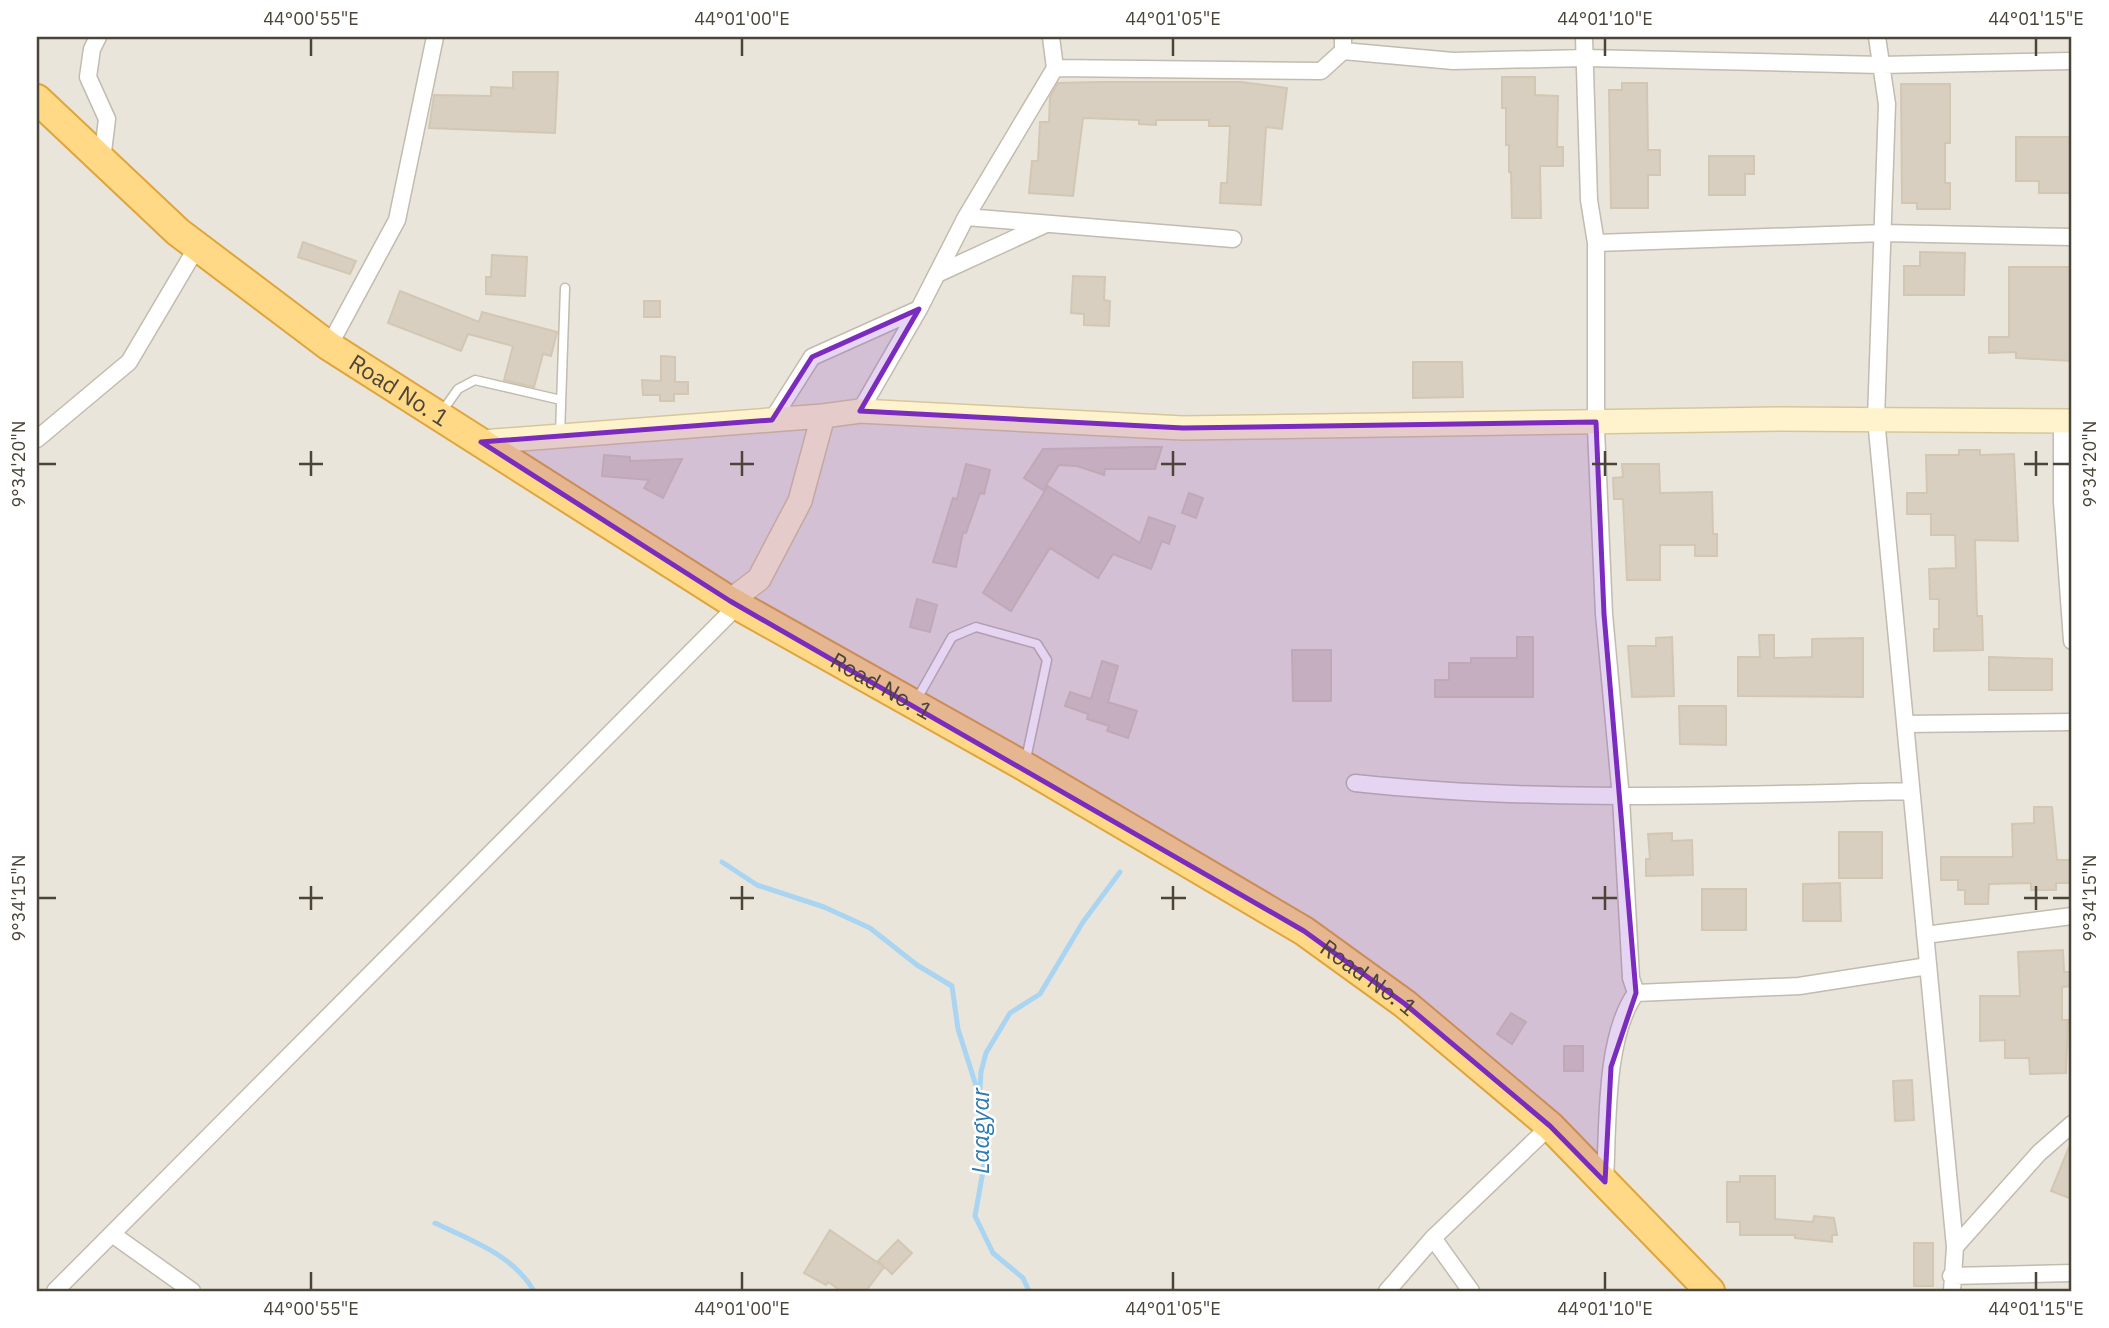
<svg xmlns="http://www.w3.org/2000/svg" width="2109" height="1328" font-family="'IBM Plex Sans',sans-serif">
<rect width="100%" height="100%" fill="#f6f3ec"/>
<path fill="#eae5da" d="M37,37h2035v1254h-2035z"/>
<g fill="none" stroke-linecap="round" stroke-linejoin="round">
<path stroke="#a9d4f2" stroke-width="5" d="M722,862l35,23 67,22 46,21 47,37 35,21 6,43 20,63
M435,1223c37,18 78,32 99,68
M1029,1291l-6,-13 -30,-25 -18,-37 10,-56 -6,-54 2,-34 5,-19 24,-40 30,-19 43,-72 37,-50"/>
</g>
<path fill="#d8cfc1" stroke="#d3c7b4" stroke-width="2" d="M513,72h45l-3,61 -126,-5 5,-33 57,1v-9l22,1z
M1502,77h33v18l23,1 -1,51h6v19h-23l1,52h-29l-1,-46h-2v-27h-3v-37h-4z
M1098,82h143l46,6 -5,41 -16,-2 -5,78 -41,-2 1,-20h6l3,-57h-21v-6h-53v5l-17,-1v-4l-56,-2 -10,78 -44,-3 3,-32h6l2,-39h9l1,-25 8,-14z
M1622,83h25l1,67h12v25h-12v33h-37l-2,-118h13z
M1901,84h49v59h-5v40h5v26h-33v-6h-15z
M2016,137h56v56h-33v-12h-23z
M1709,156h45v18h-9v21h-36z
M303,242l53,19 -6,13 -52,-17z
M1920,252l45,1 -1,42h-60v-29h16z
M492,255l35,2 -2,39 -39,-2v-17h5z
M2009,267h63v94l-56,-3v-6l-27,1v-16h20z
M1073,276l32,1 -1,23 6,1 -1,25 -25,-1v-11l-13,-1z
M400,291l79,31 3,-10 75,20 -6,24 -8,-2 -9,33 -30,-7 9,-34 -45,-12 -7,17 -73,-28z
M644,301h16v16h-16z
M661,356l14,1v25h13v12h-14v7h-14v-6h-17l-1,-15 19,1z
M1413,362h49l1,35 -50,1z
M1144,447h18l-7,22h-50l-1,6 -27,-9 -18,-1 -16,25 -19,-12 19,-29z
M1959,450h21v5l34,-1 4,87 -43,-1 2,76h5l1,34 -49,1v-22h5v-30h-9l-1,-30 27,-1 -1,-33h-24v-21h-24v-21h20l-1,-38h33z
M604,455l26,2v4l52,-2 -19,39 -19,-10 5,-8 -47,-4z
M966,464l24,6 -6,24 -4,-1 -14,40 -3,-1 -7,35 -23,-5 20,-64 4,1z
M1622,464h37l1,29 52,-1 1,42h4v22h-22v-11h-35v35h-33l-4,-81h-9l-1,-21 10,-1z
M1048,486l92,57 9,-26 26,9 -6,18 -7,-3 -11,28 -38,-15 -15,24 -48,-30 -39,63 -28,-18z
M1189,493l14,5 -7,20 -14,-5z
M917,599l20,6 -7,27 -20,-5z
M1759,635h15v23l38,-1v-18l51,-1v59l-125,-1v-39h22z
M1517,637h16v60h-98v-17h14v-17h22v-5h46z
M1672,637l2,59 -42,1 -4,-51h28v-8z
M1292,650h39v51h-38z
M1989,657l63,2v31h-63z
M1102,661l16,5 -10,36 29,9 -9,27 -21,-7 2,-5 -22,-7 1,-5 -23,-8 5,-14 21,7z
M1679,706h47v39l-46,-1z
M2034,807h18l5,53h15v23h-16v7h-25v-7l-42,1 -1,20h-23v-14h-7v-10h-17v-23h72l-1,-33 22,-1z
M1839,832h43v46h-43z
M1672,833v8l20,-1 1,35 -47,1v-17h4l-2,-25z
M1840,883l1,38h-38v-37z
M1702,889h44v41h-44z
M2063,950l1,22h7l1,14 -10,1v33h6l-2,53 -36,1 -1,-16h-24v-18l-25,1v-45h40l-2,-44z
M1511,1013l15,9 -14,22 -15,-10z
M1564,1046h19v25h-19z
M1912,1080l2,40 -19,1 -2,-40z
M2072,1140v59l-21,-8z
M1740,1176h35v43l38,3 1,-6 20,2 3,17h-5v7l-37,-4v-3h-55v-13h-13v-40h13z
M830,1230l54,37 -18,24h-25l-13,-9 -2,3 -22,-12z
M898,1240l14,13 -20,21 -14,-13z
M1914,1243h19v43h-19z"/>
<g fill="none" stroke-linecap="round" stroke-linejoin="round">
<g stroke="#c2bbae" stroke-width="11">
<path id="service" d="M441,413l17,-24 17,-9 86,20
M560,434l5,-146
M917,699l35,-62 24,-10 61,17 10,16 -21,99"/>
</g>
<g stroke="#c2bbae" stroke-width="19">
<path id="minor" d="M98,37l-6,12 -4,28 19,42 -5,41
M1051,37l4,31
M1584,37l5,163 7,43v186l8,185 17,184 10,180 5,15
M1877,37l10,67 -11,315 79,828
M1343,51l110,10 133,-3 295,7 191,-4
M966,217l267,22
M1596,243l288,-10 188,4
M937,274l109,-50
M329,346l68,-126 38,-183
M860,411l59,-102 47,-92 89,-149 266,3 22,-20v-14
M772,420l40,-63 107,-48
M2062,421v81l10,139
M37,439l92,-77 68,-115
M1905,724l167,-2
M1355,783c185,20 370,12 556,8
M1925,935l147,-19
M1636,993l163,-7 129,-20
M1605,1182c3,-54 -1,-145 31,-189
M112,1234l80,57
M1433,1238l38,53
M1951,1276l121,-3
M55,1291l684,-687
M1387,1291l46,-53 117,-112
M1952,1291l3,-44 84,-94 33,-29"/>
</g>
<g stroke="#d6c79b" stroke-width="26">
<path id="secondary" d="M481,442l342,-26 37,-5 323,17 596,-9 293,2
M730,601l29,-22 41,-78 23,-85"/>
</g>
<g stroke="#e0a43c" stroke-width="32">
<g id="trunk">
<path id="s1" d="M37,99l141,133 151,114 401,255 294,165 280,165 101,73 145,122 160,165"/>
</g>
</g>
<use href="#service" stroke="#fff" stroke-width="8"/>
<use href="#minor" stroke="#fff" stroke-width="16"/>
<use href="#secondary" stroke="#fff3cd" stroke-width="23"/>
<use href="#trunk" stroke="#ffd985" stroke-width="28"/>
</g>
<path fill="#7b2cbf" fill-opacity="0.2" stroke="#7b2cbf" stroke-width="5" stroke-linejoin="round" d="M919,309l-59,102 323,17 413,-6 8,192 32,379 -25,74 -6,115 -55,-56 -145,-122 -101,-73 -574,-330 -249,-159 291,-22 40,-63z"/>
<path fill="none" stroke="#4b4439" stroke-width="2.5" d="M311,38v18M742,38v18M1173,38v18M1605,38v18M2036,38v18M311,451v25M742,451v25M1173,451v25M1605,451v25M2036,451v25M38,464h18M299,464h24M730,464h24M1161,464h25M1592,464h25M2024,464h24M2053,464h17M311,886v24M742,886v24M1173,886v24M1605,886v24M2036,886v24M38,898h18M299,898h24M730,898h24M1161,898h25M1592,898h25M2024,898h24M2053,898h17M311,1272v18M742,1272v18M1173,1272v18M1605,1272v18M2036,1272v18"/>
<g text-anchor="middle" stroke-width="5" stroke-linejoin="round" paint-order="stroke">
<g font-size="23" fill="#4b4439" stroke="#fff">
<text dy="8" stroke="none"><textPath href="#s1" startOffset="466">Road No. 1</textPath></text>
<text dy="8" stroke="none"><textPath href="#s1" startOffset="1032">Road No. 1</textPath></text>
<text dy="8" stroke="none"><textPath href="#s1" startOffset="1600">Road No. 1</textPath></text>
</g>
<g font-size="24" font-style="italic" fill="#2e7ab2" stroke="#fff">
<text transform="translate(981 1131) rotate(-90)" y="8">Laagyar</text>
</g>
</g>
<rect width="2109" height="1328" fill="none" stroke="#ffffff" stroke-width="77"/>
<rect x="38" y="38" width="2032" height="1252" fill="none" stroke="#4b4439" stroke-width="2.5"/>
<g font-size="18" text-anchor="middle" fill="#4b4439">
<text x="311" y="25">44°00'55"E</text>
<text x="742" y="25">44°01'00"E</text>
<text x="1173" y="25">44°01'05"E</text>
<text x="1605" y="25">44°01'10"E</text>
<text x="2036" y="25">44°01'15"E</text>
<text transform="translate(19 464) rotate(-90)" y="6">9°34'20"N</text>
<text transform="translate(2090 464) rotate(-90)" y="6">9°34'20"N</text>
<text transform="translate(19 898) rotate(-90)" y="6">9°34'15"N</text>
<text transform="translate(2090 898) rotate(-90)" y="6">9°34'15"N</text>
<text x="311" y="1315">44°00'55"E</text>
<text x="742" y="1315">44°01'00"E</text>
<text x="1173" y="1315">44°01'05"E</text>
<text x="1605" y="1315">44°01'10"E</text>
<text x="2036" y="1315">44°01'15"E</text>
</g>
</svg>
